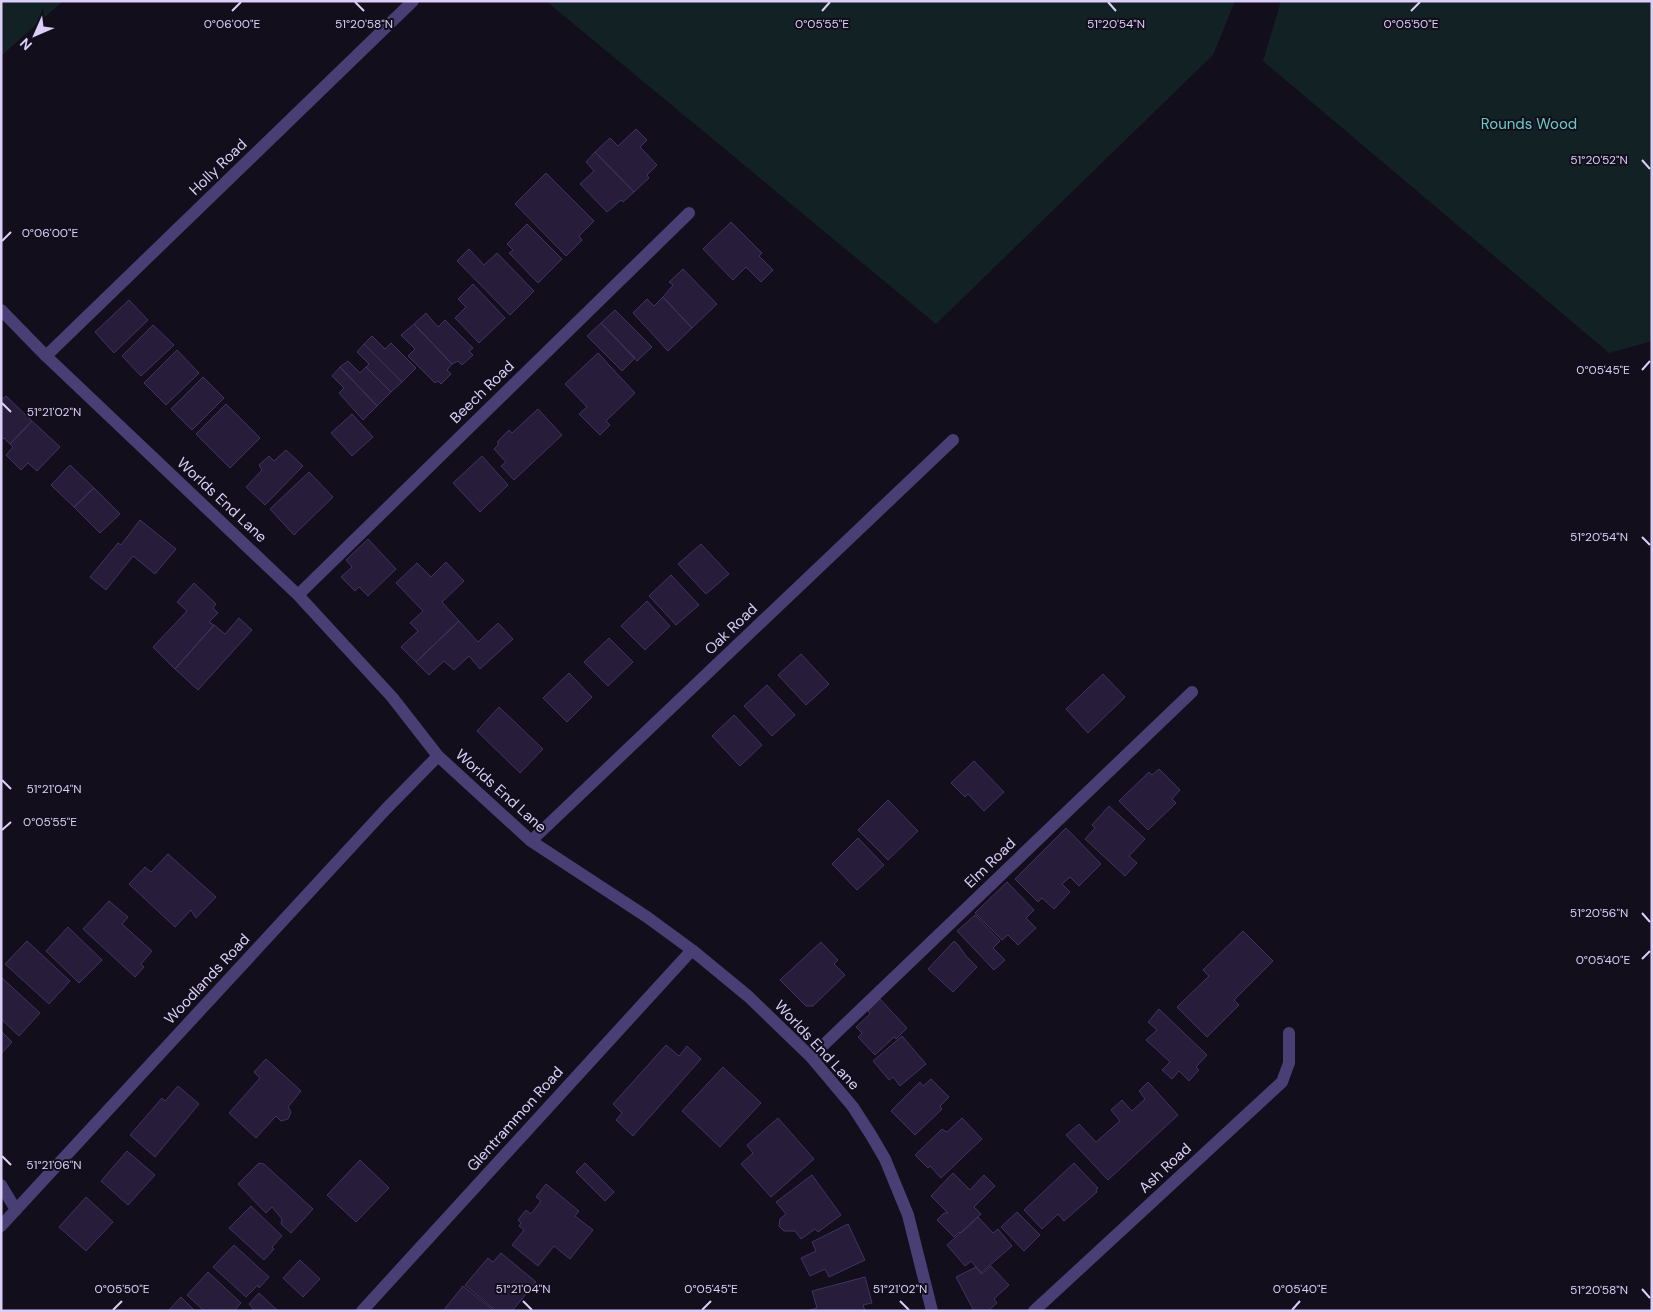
<svg xmlns="http://www.w3.org/2000/svg" width="1653" height="1312" font-family="'DM Sans',sans-serif">
<rect width="100%" height="100%" fill="#120e1b"/>
<path fill="#122224" d="M1,1h62l-62,55z
M546,1h689l-22,54 -277,269z
M1281,1h371v340l-43,12 -346,-292z"/>
<path fill="#271c3a" stroke="#443263" d="M636,129l11,11 -7,7 17,18 -10,10 2,3 -15,14 -39,-40 15,-14 8,8z
M595,152l39,40 -11,10 -2,-2 -14,12 -27,-28 14,-13 -8,-9z
M546,173l48,48 -15,15 3,4 -16,16 -51,-52z
M731,222l31,31 -3,3 14,14 -12,12 -15,-15 -13,13 -30,-31z
M527,224l35,35 -24,24 -29,-30 4,-3 -6,-6z
M469,249l15,16 13,-12 37,38 -24,24 -53,-54z
M683,269l34,35 -25,24 -29,-31 10,-12 -4,-3z
M473,284l32,34 -26,25 -24,-25 11,-11 -8,-8z
M663,297l29,31 -24,23 -35,-38 14,-14 7,7z
M129,300l19,20 -34,33 -19,-21z
M615,310l37,37 -15,14 -36,-38z
M426,313l12,14 7,-7 28,28 -4,3 4,4 -11,10 -4,-4 -6,3 -38,-40z
M601,323l34,35 -13,13 -35,-35z
M414,324l38,40 -5,6 4,4 -10,10 -3,-3 -3,2 -27,-27 7,-7 -14,-14z
M153,325l21,20 -33,31 -19,-20z
M372,336l13,13 6,-6 25,25 -14,14 -38,-38z
M364,344l38,38 -11,10 -25,-25 3,-3 -12,-12z
M177,350l22,23 -33,32 -22,-22z
M598,353l37,40 -29,28 4,4 -10,10 -21,-21 8,-7 -22,-23z
M348,361l12,12 6,-6 25,25 -14,14 -37,-39z
M340,367l37,39 -14,14 -24,-27 5,-5 -12,-12z
M203,377l21,21 -32,32 -21,-21z
M6,396l26,25 -22,23 -6,-6 -3,2v-40z
M226,404l34,34 -30,30 -34,-34z
M538,409l24,26 -48,45 -13,-14 5,-4 -12,-13 4,-4v-4l11,-11 3,3z
M352,414l21,23 -21,19 -21,-23z
M32,421l28,26 -23,24 -9,-8 -7,7 -15,-15 7,-8 -3,-3z
M286,450l17,16 -38,39 -19,-18 16,-17 -3,-5 10,-9 5,5z
M482,456l26,29 -28,27 -27,-29z
M70,465l24,23 -20,19 -23,-22z
M309,472l24,25 -39,38 -24,-26z
M94,488l26,26 -20,19 -26,-26z
M140,520l36,29 -21,25 -22,-18 -27,34 -16,-13 28,-34 3,2z
M368,539l28,30 -28,27 -9,-9 -4,4 -14,-14 11,-10 -6,-7z
M701,544l28,30 -23,20 -28,-30z
M446,562l18,19 -22,21 17,19 -43,41 -15,-15 17,-16 -8,-8 13,-12 -27,-28 21,-20 14,14z
M671,575l28,30 -23,20 -27,-29z
M194,583l22,21 -3,4 5,5 -9,9 5,3 -39,44 -22,-22 34,-36 -10,-9z
M647,601l23,25 -25,24 -24,-24z
M239,618l13,12 -54,60 -23,-21 39,-44 11,9z
M459,621l19,21 20,-19 15,16 -33,30 -11,-13 -15,14 -10,-9 -15,14 -13,-13z
M609,638l24,24 -25,24 -24,-24z
M801,654l28,30 -23,21 -28,-30z
M569,673l23,24 -25,25 -24,-24z
M1103,674l22,23 -37,36 -22,-24z
M767,685l28,30 -23,21 -28,-30z
M499,707l44,42 -23,24 -43,-42z
M734,715l28,30 -22,21 -28,-30z
M974,761l30,31 -20,19 -16,-17 -3,3 -14,-14z
M1159,769l21,21 -8,9 4,4 -28,27 -29,-29 30,-29 3,3z
M888,800l30,31 -30,29 -30,-30z
M1109,806l36,33 -16,17 8,7 -12,13 -40,-37 10,-11 -3,-3z
M1066,828l35,36 -22,22 -9,-9 -8,7 8,8 -16,17 -12,-11 -4,4 -23,-23z
M858,838l26,27 -27,25 -25,-26z
M168,854l48,43 -20,21 -5,-8 -16,17 -46,-43 16,-17 6,5z
M1007,882l27,28 -8,8 10,10 -18,17 -10,-10 -6,5 -27,-27z
M109,901l19,16 -6,7 30,27 -11,13 3,3 -9,10 -52,-48z
M975,915l25,26 -7,7 12,12 -11,10 -37,-39z
M68,927l34,33 -23,23 -33,-32z
M1243,931l30,30 -39,39 5,5 -32,32 -30,-30 32,-31 -6,-6z
M27,941l43,40 -21,23 -44,-40z
M954,941l5,5 7,10 11,11 -24,25 -25,-23z
M821,942l17,18 -4,4 11,11 -32,31h-7l-26,-26z
M1,977l39,36 -21,23 -18,-17z
M880,999l27,29 -11,11 -2,-2 -19,18 -17,-18 4,-4 -6,-6 14,-13 -2,-3z
M1159,1009l48,46 -11,12 3,3 -10,11 -10,-10 -7,8 -10,-9 8,-8 -24,-22 11,-10 -9,-8z
M1,1031l11,11 -11,12z
M902,1036l24,28 -26,22 -7,-9 -4,3 -16,-19z
M666,1045l13,11 8,-10 14,13 -68,77 -17,-16 6,-7 -9,-9z
M266,1059l35,32 -13,16 3,5 -3,7 -7,2 -5,-5 -20,22 -27,-25 31,-35 -6,-6z
M723,1067l38,36 -41,44 -38,-36z
M931,1079l18,18 -9,9 2,3 -27,26 -24,-24 29,-29 3,4z
M1148,1082l30,33 -70,65 -42,-45 13,-11 17,18 24,-21 -9,-11 11,-10 10,11 13,-12 -6,-8z
M178,1086l21,18 -44,53 -25,-22 32,-37 3,3z
M778,1118l36,41 -43,38 -30,-33 12,-11 -6,-8z
M962,1118l20,21 -41,39 -11,-12 -2,2 -13,-13 27,-26 5,3z
M127,1151l28,24 -27,30 -27,-24z
M360,1160l29,28 -33,34 -29,-27z
M259,1163l5,1 49,45 -22,24 -10,-9 1,-5 -10,-12 -6,6 -28,-29z
M585,1163l29,29 -9,9 -29,-29z
M1074,1163l24,25 -2,2 1,2 -33,29 -6,-7 -16,15 -18,-19z
M953,1173l17,17 14,-15 11,11 -21,21 7,7 -20,19 -2,-1 -5,5 -17,-17 7,-7h4l-17,-17z
M812,1175l29,40 -23,17 -3,-3 -14,10 -6,-8h-11l-5,-5 1,-7 6,-5 -10,-12z
M546,1184l33,27 -4,5 18,14 -23,29 -16,-13 -16,20 -26,-21 12,-15 -5,-4 2,-3 -3,-3 8,-10 5,4 10,-13 -5,-4z
M86,1197l27,25 -27,29 -27,-24z
M251,1206l31,30 -10,11 2,2 -10,11 -35,-32z
M1017,1212l23,23 -16,16 -23,-24z
M978,1217l15,16 5,-4 14,17 -31,27 -10,-12 -6,5 -18,-21z
M848,1224l17,36 -36,17 -4,-8 -15,7 -9,-18 15,-7 -4,-9z
M234,1245l35,32 -10,11 -1,-3 -12,12 -33,-30z
M501,1253l35,29 -24,29h-16l-31,-26 23,-27 5,4z
M300,1260l20,19 -17,18 -20,-19z
M991,1266l18,19 -15,14 3,4 -9,8h-14l-18,-34 20,-10 6,7z
M208,1272l33,31 -7,8h-30l-17,-16z
M865,1277l7,26 -9,2 2,6h-59l11,-3 -5,-17z
M463,1286l31,25h-51z
M259,1293l18,17 -1,1h-21l-6,-7z
M181,1297l14,14h-27z"/>
<g fill="none" stroke-linecap="round" stroke-linejoin="round">
<path stroke="#4a3f74" stroke-width="12" d="M1,310l45,46 252,239 94,102 46,59 93,85 116,76 45,33 57,47 62,60 42,50 18,28 14,24 23,56 24,96
M46,356l367,-355
M298,595l391,-382
M531,841l422,-401
M811,1057l381,-365
M1,1185l15,25
M1,1226l385,-417 52,-53
M362,1311l330,-361
M1034,1311l248,-229 7,-19v-30"/>
</g>
<path fill="none" stroke="#dbcff8" stroke-width="2" d="M355,2l9,9M1108,2l8,9M232,11l9,-9M822,11l8,-9M1411,11l9,-9M1642,160l8,9M2,241l9,-9M1642,370l8,-9M2,403l9,9M1642,537l8,8M2,780l9,9M2,830l9,-8M1642,913l8,9M1642,959l8,-8M2,1156l9,9M1642,1289l8,9M523,1301l9,9M900,1301l9,9M113,1310l9,-9M702,1310l9,-9M1292,1310l8,-9"/>
<g text-anchor="middle" stroke-width="4" stroke-linejoin="round" paint-order="stroke">
<g font-size="15" fill="#66cdc5" stroke="#120e1b">
<text x="1529" y="129">Rounds Wood</text>
</g>
<g font-size="15" fill="#dbcff8" stroke="#120e1b">
<text transform="translate(218 167) rotate(-44)" y="5">Holly Road</text>
<text transform="translate(482 392) rotate(-44)" y="5">Beech Road</text>
<text transform="translate(222 500) rotate(43)" y="5">Worlds End Lane</text>
<text transform="translate(731 629) rotate(-44)" y="5">Oak Road</text>
<text transform="translate(501 791) rotate(42)" y="5">Worlds End Lane</text>
<text transform="translate(990 863) rotate(-44)" y="5">Elm Road</text>
<text transform="translate(207 979) rotate(-47)" y="5">Woodlands Road</text>
<text transform="translate(817 1045) rotate(47)" y="5">Worlds End Lane</text>
<text transform="translate(515 1119) rotate(-48)" y="5">Glentrammon Road</text>
<text transform="translate(1165 1168) rotate(-43)" y="5">Ash Road</text>
</g>
</g>
<g font-size="12" text-anchor="middle" fill="#dbcff8" stroke="#120e1b" stroke-width="4" stroke-linejoin="round" paint-order="stroke">
<text x="232" y="28">0°06'00"E</text>
<text x="364" y="28">51°20'58"N</text>
<text x="822" y="28">0°05'55"E</text>
<text x="1116" y="28">51°20'54"N</text>
<text x="1411" y="28">0°05'50"E</text>
<text x="1599" y="164">51°20'52"N</text>
<text x="50" y="237">0°06'00"E</text>
<text x="1603" y="374">0°05'45"E</text>
<text x="54" y="416">51°21'02"N</text>
<text x="1599" y="541">51°20'54"N</text>
<text x="54" y="793">51°21'04"N</text>
<text x="50" y="826">0°05'55"E</text>
<text x="1599" y="917">51°20'56"N</text>
<text x="1603" y="964">0°05'40"E</text>
<text x="54" y="1169">51°21'06"N</text>
<text x="122" y="1293">0°05'50"E</text>
<text x="523" y="1293">51°21'04"N</text>
<text x="711" y="1293">0°05'45"E</text>
<text x="900" y="1293">51°21'02"N</text>
<text x="1300" y="1293">0°05'40"E</text>
<text x="1599" y="1294">51°20'58"N</text>
</g>
<rect width="1653" height="1312" fill="none" stroke="#dbcff8" stroke-width="5"/>
<g transform="translate(35 35) rotate(225)" stroke="#120e1b" stroke-width="4" paint-order="stroke">
<path d="M0-4L9 19L0 12L-9 19Z" fill="#dbcff8"/>
<text y="-8" font-size="14" font-weight="bold" text-anchor="middle" fill="#dbcff8">N</text>
</g>
</svg>
